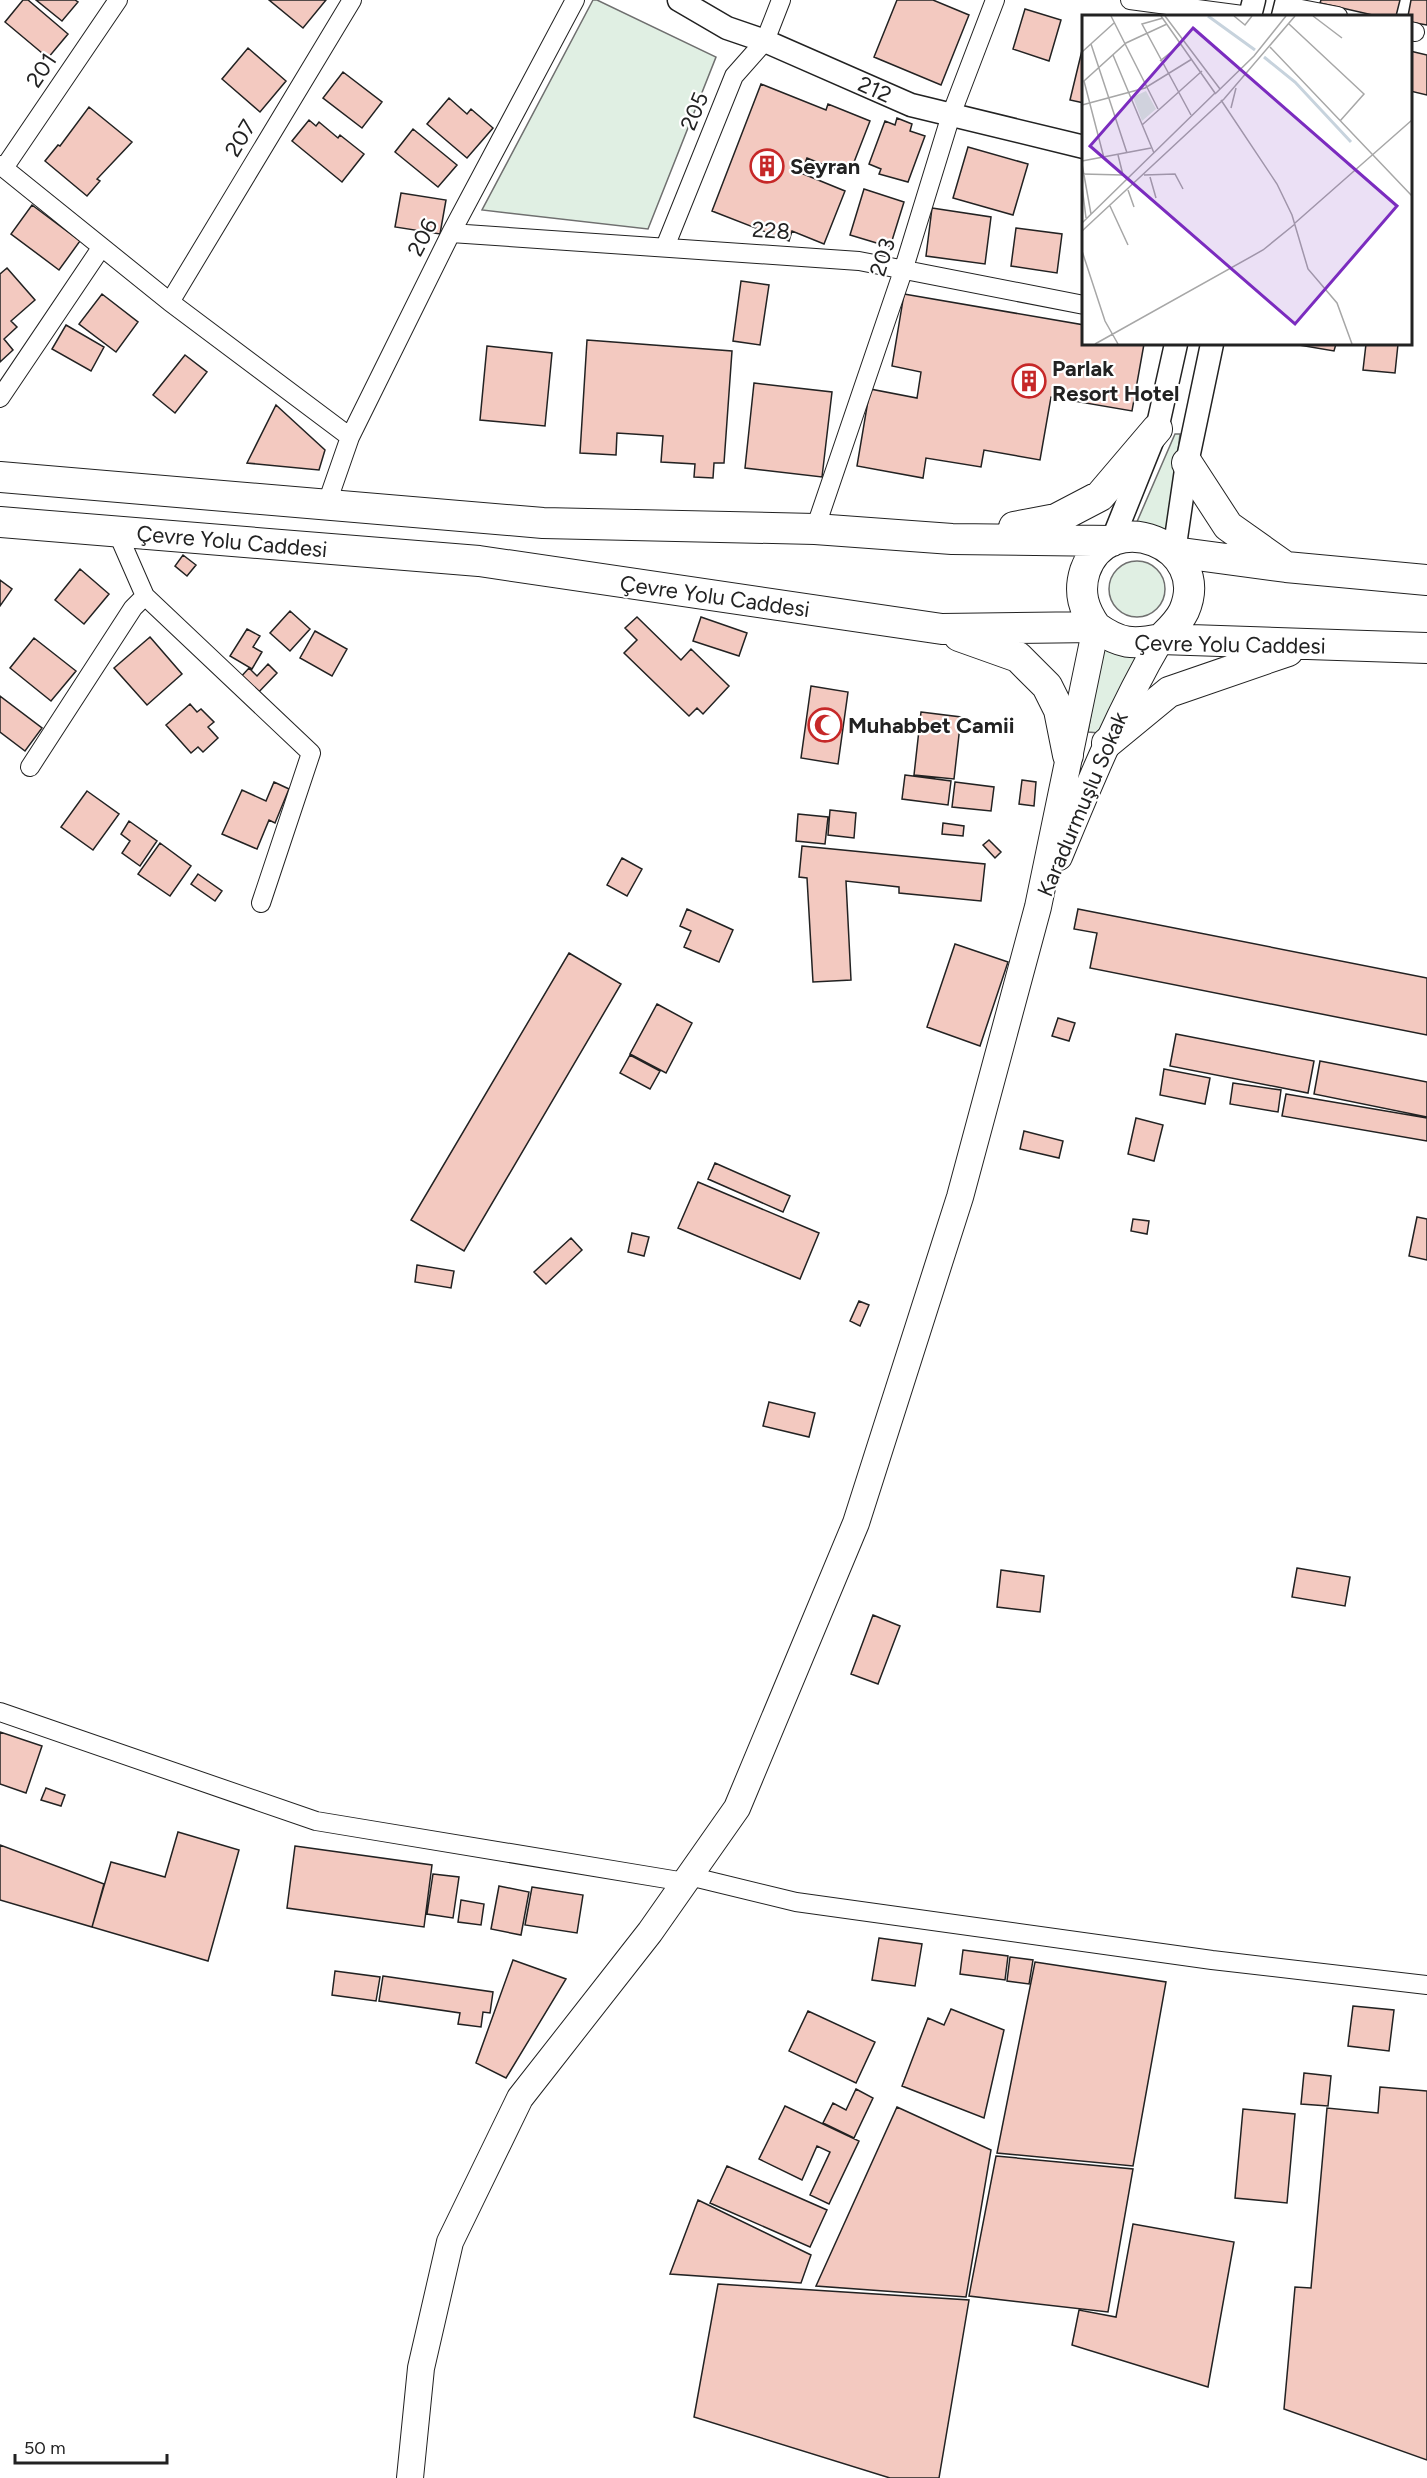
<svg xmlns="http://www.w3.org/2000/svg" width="1427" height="2478" font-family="Figtree,sans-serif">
<rect width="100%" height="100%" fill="#fff"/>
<path fill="#e0efe3" stroke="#6f6f6f" stroke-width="1.5" d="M593,0h4l119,57 -68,172 -166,-19z
M1175,434h5l-12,102 -35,-5z
M1109 589a28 28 0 1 1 56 0a28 28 0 1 1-56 0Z
M1102,647l40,7 -42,79 -12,-1z"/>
<path fill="#f3c9c0" stroke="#222" stroke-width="1.5" d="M23,0h5l40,34 -20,24 -43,-36z
M36,0h39l3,2 -16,19z
M269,0h57l-23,28z
M897,0h36l36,15 -28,70 -67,-28z
M1321,0h79l-4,16h-19l-57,-13z
M1411,0h16v25l-17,-3v-6h-2z
M1025,9l36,11 -12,41 -36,-12z
M1084,42v61l-14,-3z
M248,48l38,33 -26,31 -38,-33z
M1410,51l17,4v40l-17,-4z
M343,72l39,30 -20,26 -39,-30z
M761,84l65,26 2,-6 42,17 -21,54 -42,-17 -6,15 44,18 -21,53 -32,-13 -3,10 -77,-30z
M449,98l18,16 4,-5 22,19 -26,30 -40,-34z
M89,107l43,35 -35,37 3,2 -13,15 -42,-35 13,-16 2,1z
M897,118l15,6 -2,7 15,5 -17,46 -29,-8 2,-5 -12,-5 16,-43 10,4z
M309,120l7,6 3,-4 19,16 2,-3 24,19 -22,28 -50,-41z
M413,129l44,36 -19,22 -43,-35z
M968,147l60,17 -15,51 -60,-17z
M864,189l40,13 -14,45 -40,-12z
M401,193l45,7 -6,34 -45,-7z
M32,205l48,36 -21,29 -48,-36z
M932,208l59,9 -6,47 -59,-8z
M1016,228l46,6 -5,39 -46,-7z
M7,268l28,32 -24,21 6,6 -13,12 9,11 -13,12v-88z
M741,281l28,4 -9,60 -27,-4z
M102,294l36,28 -22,30 -37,-28z
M904,294l180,31v19h60l-12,67 -81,-14 -11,63 -56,-10 -3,17 -55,-9 -3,20 -66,-12 13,-77 47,9 4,-26 -29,-6z
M66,325l38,22 -13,24 -39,-22z
M587,340l145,11 -8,112h-10l-1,15 -19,-1 1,-13 -34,-2 2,-26 -46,-3 -1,22 -36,-2z
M1293,344h43l-2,7z
M1366,344h32l-3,29 -32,-3z
M487,346l65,7 -7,73 -65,-6z
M185,355l22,17 -32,41 -22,-18z
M754,383l78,9 -10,85 -77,-9z
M276,405l49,45 -6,20 -72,-7z
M183,555l13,10 -9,11 -12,-10z
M80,569l29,25 -25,30 -29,-24z
M0,580l12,9 -12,17z
M290,611l20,18 -20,22 -20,-18z
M637,617l44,43 10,-11 38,37 -26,28 -6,-6 -8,8 -65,-63 13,-13 -12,-12z
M701,617l46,16 -8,23 -46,-15z
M247,629l13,7 -7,11 9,5 -10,17 -22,-13z
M315,631l32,18 -15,27 -32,-18z
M150,637l32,37 -35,31 -33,-37z
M34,638l42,33 -25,30 -41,-33z
M268,664l9,9 -22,23 -17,-16 11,-12 8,8z
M811,686l37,6 -10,72 -37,-6z
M0,696l42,32 -17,23 -25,-19z
M190,704l7,8 4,-3 13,13 -6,5 10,11 -15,14 -5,-5 -7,6 -25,-28z
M921,712l40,5 -7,62 -40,-4z
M905,775l46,6 -3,24 -46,-6z
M1022,780l14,2 -2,24 -15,-2z
M274,782l15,7 -14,34 -6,-3 -12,29 -35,-15 20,-44 24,11z
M955,782l39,5 -3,24 -39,-4z
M87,791l32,23 -26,36 -32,-23z
M830,810l26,3 -2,25 -26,-3z
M798,814l30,3 -3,27 -29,-3z
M129,821l28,20 -17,25 -18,-13 8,-12 -9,-7z
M943,823l21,3 -1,10 -21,-2z
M989,840l12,12 -6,6 -12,-13z
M160,843l31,23 -21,30 -32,-22z
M802,846l183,18 -4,37 -82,-8v-6l-53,-6 5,99 -38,2 -6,-104 -8,-1z
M622,858l20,11 -15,27 -20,-11z
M198,874l24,17 -7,10 -24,-17z
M687,909l46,21 -14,32 -35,-15 7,-16 -11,-5z
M1078,909l349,69v57l-337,-67 7,-35 -23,-4z
M955,944l53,18 -28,84 -53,-19z
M569,953l52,31 -157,267 -53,-31z
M657,1004l35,19 -26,50 -36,-19z
M1058,1018l17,5 -6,18 -17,-5z
M1176,1034l138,27 -6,32 -138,-27z
M630,1055l30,16 -10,18 -30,-16z
M1320,1061l107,21v35l-113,-23z
M1164,1069l46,9 -5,26 -45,-9z
M1233,1083l48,7 -3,22 -48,-8z
M1286,1094l141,24v23l-145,-25z
M1136,1118l27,7 -9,36 -26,-7z
M1024,1131l39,10 -4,17 -39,-9z
M715,1163l75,33 -7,16 -75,-33z
M698,1182l121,51 -19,46 -122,-51z
M1417,1217l10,2v41l-18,-4z
M1133,1219l16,2 -2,13 -16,-3z
M632,1233l17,4 -5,19 -16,-4z
M571,1238l11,12 -36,34 -12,-12z
M417,1265l37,6 -3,17 -36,-6z
M859,1301l10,4 -9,21 -10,-5z
M769,1402l46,11 -6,24 -46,-11z
M1297,1568l53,9 -5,29 -53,-9z
M1001,1570l43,6 -4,36 -43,-5z
M873,1615l27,11 -22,58 -27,-10z
M0,1732l42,14 -16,47 -26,-9z
M46,1788l19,7 -4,11 -20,-6z
M178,1832l61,18 -31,111 -116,-34 19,-65 54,15z
M0,1845l104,39 -12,43 -92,-27z
M295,1846l137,19 -8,62 -137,-19z
M433,1874l26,3 -6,41 -26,-4z
M499,1886l30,6 -8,43 -30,-6z
M532,1887l51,8 -6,38 -52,-8z
M461,1900l23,4 -3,21 -23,-3z
M879,1938l43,6 -7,42 -43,-6z
M963,1950l45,6 -3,24 -45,-6z
M1010,1957l23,3 -4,24 -22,-3z
M513,1960l53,19 -60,99 -30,-15z
M1035,1962l131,20 -33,184 -136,-13z
M335,1971l45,6 -4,24 -44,-6z
M383,1976l110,16 -3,21 -7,-1 -2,15 -23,-3 2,-11 -81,-12z
M1353,2006l41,4 -5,41 -41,-5z
M951,2009l53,21 -20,88 -82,-32 26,-68 16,7z
M808,2011l67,31 -19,41 -67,-32z
M1304,2073l27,3 -3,30 -27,-2z
M1380,2087l47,4v369l-143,-51 11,-122 16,1 16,-180 51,5z
M856,2089l17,9 -19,40 -31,-15 10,-20 13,7z
M785,2106l74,35 -30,63 -19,-9 20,-43 -13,-6 -15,34 -43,-21z
M897,2107l94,43 -25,147 -150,-11z
M1243,2109l52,5 -8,89 -52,-5z
M996,2156l137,13 -25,143 -139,-16z
M727,2166l100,44 -17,37 -100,-44z
M698,2200l113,55 -10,28 -131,-9z
M1133,2224l101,18 -26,145 -136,-42 7,-35 37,7z
M718,2284l251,16 -30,178h-49l-196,-61z"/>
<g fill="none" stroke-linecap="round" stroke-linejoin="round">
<g stroke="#222" stroke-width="20">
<path id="minor" d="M1130,0l120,16
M1285,6l53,10
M1410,31l5,1
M0,165l170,137 180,135
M4,168l114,-168
M451,233l408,28 225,44
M665,247l69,-171 31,-35 16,-41
M170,302l182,-302
M0,398l101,-150
M327,503l23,-66 101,-204 124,-233
M815,529l88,-258 48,-156 44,-115
M117,532l28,64 166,157 -50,150
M30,767l103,-159 12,-12
M0,1712l316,109 369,61
M689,1876l107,26 416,58 215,25"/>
</g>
<g stroke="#222" stroke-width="25">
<path id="tertiary" d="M679,0l48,28 38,13 146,64 173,42
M1250,16l4,-16
M1283,16l4,-16
M1112,541l45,-112 19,-85
M1174,552l13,-89 25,-119"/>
</g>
<g stroke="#222" stroke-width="28">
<path id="secondary" d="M1059,857c31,-75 61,-148 102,-218
M410,2478l11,-110 29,-126 70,-144 130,-166 87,-124 119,-285 104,-326 78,-290 58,-280"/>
</g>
<g stroke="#222" stroke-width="32">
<path id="trunk" d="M1187,463l41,63 55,39
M0,477l543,46 272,6 137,10 160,2
M0,522l479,39 463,68 154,-2c24,17 37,18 65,12l266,9
M1014,527l42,-8 44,-23 57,-67
M1174,552l112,15 141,13
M1096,627c-12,-17 -18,-34 -11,-56 24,-67 128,-26 99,40 -5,11 -15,20 -23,28
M959,636l59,21 29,29 12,24 9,45
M1107,743l62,-51 119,-41"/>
</g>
<use href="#minor" stroke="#fff" stroke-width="18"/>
<use href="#tertiary" stroke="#fff" stroke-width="22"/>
<use href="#secondary" stroke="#fff" stroke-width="26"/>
<use href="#trunk" stroke="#fff" stroke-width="30"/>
</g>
<defs>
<g id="building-ring" transform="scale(1.725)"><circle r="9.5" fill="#fff" stroke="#c62828" stroke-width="1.5"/><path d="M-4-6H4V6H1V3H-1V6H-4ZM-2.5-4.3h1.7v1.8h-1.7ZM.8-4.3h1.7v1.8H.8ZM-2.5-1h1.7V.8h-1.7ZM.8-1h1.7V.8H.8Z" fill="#c62828"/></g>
<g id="mosque-ring" transform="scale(1.725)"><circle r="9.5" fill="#fff" stroke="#c62828" stroke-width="1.5"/><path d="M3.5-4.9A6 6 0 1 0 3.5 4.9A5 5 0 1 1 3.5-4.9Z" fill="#c62828"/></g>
</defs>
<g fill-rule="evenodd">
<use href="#building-ring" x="767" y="166"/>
<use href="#building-ring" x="1029" y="381"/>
<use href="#mosque-ring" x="825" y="725"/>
</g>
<g text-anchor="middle" stroke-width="4.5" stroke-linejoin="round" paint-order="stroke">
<g font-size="22" fill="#222" stroke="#fff">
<text transform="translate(41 70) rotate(-56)" y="8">201</text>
<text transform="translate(875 89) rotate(24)" y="8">212</text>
<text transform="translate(694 111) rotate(-68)" y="8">205</text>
<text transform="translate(240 138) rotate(-59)" y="8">207</text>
<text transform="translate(771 230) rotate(4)" y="8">228</text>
<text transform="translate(422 237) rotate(-63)" y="8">206</text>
<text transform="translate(882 257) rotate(-72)" y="8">203</text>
<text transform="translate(232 541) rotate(5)" y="8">Çevre Yolu Caddesi</text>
<text transform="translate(715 596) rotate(8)" y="8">Çevre Yolu Caddesi</text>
<text transform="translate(1230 644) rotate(1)" y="8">Çevre Yolu Caddesi</text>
<text transform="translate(1082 804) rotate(-67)" y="8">Karadurmuşlu Sokak</text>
</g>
<g font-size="22" font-weight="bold" fill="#222" stroke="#fff" text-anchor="start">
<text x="790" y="174">Seyran</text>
<text x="1052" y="376">Parlak<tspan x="1052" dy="25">Resort Hotel</tspan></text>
<text x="848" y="733">Muhabbet Camii</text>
</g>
</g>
<g transform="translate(1082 15)">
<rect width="330" height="330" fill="#fff"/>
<path d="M64,76l10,18 -14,12 -9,-24z" fill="#e0efe3"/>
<path fill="none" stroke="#c7d3dd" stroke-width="3" d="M126,1l47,34M182,42l31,25 56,60"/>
<path fill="none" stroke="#a7a7a7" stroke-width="1.5" d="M29,1l47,93M79,1l54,77M83,1l55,73M152,1l11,9 7,-9M231,1l29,22M81,3l-21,6 49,91M207,9l75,70 -24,27M9,29l36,109M188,32l142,149M0,37l32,-29M31,40l41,98M78,46l21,-17M133,79l39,-38 32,-40M139,85l56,84 15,31 16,54 29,34 15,41M0,90l63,-17 47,-29M149,93l5,-20M60,110l60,-54M36,140l5,20M22,143l-20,-77 42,-38 41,-19M0,146l69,-13M0,149l9,50M0,159l41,1 4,4M62,160l31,-1 8,15M68,162l6,21M0,171l4,32M46,175l6,17M28,191l18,39M0,208l133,-130M213,208l117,-103M0,216l142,-132 71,-83M0,236l23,70 13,23M13,329l168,-94 32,-26"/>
<path fill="#7b2cbf" fill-opacity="0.15" stroke="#7b2cbf" stroke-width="3" d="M111,13l204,178 -102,118 -205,-178z"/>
<rect width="330" height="330" fill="none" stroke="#222" stroke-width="3"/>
</g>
<path d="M15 2454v9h152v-9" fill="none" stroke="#222222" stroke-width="3"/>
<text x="24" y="2454" font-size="18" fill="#222222" stroke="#ffffff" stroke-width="4.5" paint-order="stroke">50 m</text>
</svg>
